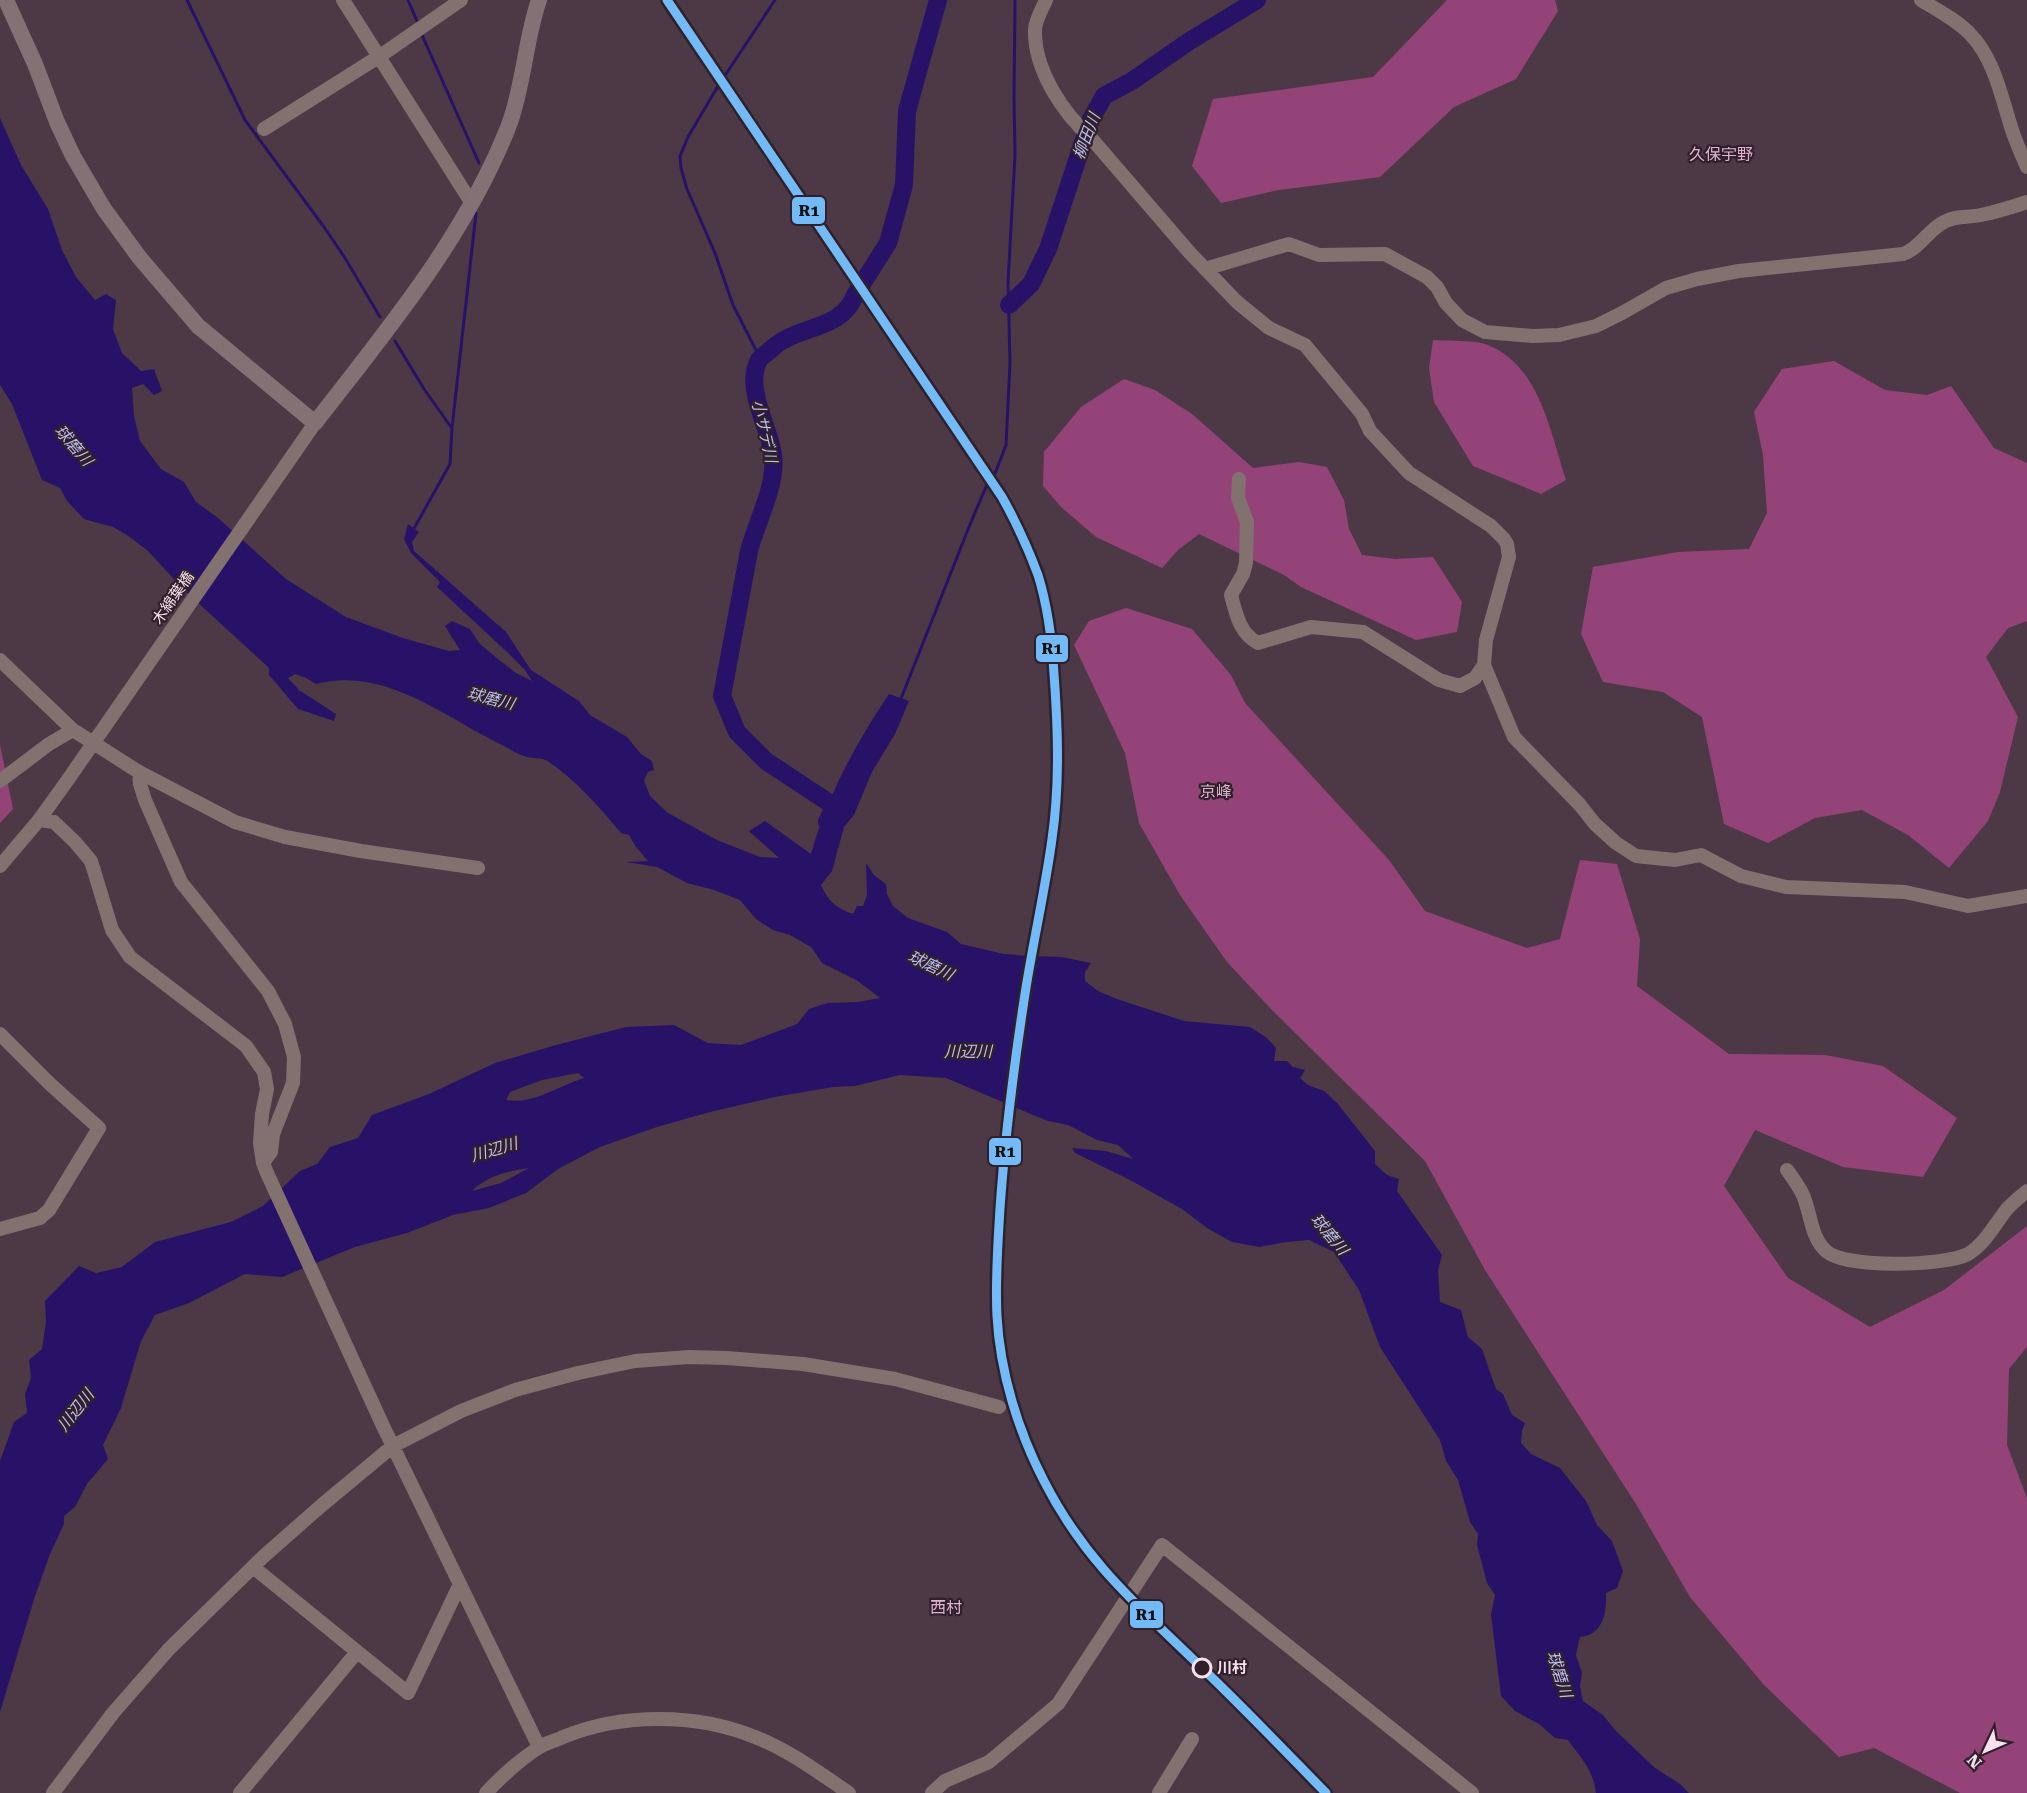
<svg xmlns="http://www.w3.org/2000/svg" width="2027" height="1793" font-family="'Roboto Serif','Noto Sans JP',serif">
<rect width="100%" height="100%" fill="#4d3946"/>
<path fill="#944379" d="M1447,0h108l3,11 -42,68 -62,28 -74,70 -101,13 -58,13 -29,-37 21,-67 160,-22z
M1433,340c13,1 44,0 55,5 52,21 62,87 78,135l-25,14 -68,-28 -39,-64 -5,-34z
M1834,361l51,29 42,5 24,-9 43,62 33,15v158l-19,7 -22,29 32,60 -18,75 -12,29 -39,47 -41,-33 -46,-25 -47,8 -47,25 -44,-19 -22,-107 -39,-25 -60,-10 -22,-48 12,-67 85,-15 71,-3 18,-36 -4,-58 -9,-43 28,-43z
M1124,379l31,11 37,24 61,54 46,-6 28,5 17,33 5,29 13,26 33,4 38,-2 29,45 -5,30 -41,8 -115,-53 -17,-12 -85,-41 -21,16 -16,18 -66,-31 -35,-30 -18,-21 1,-34 37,-45z
M1126,608l66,21 39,46 14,28 144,157 36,51 102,37 33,-9 20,-79 37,4 23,75 -3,47 92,68 96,1 58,11 74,52 -34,59 -80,-10 -88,-37 -31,56 64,92 82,49 74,-37 83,-64v121l-18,22 -2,76 20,53v295h-67l-86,-45 -35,9 -75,-72 -74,-88 -54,-93 -151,-234 -60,-109 -154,-152 -44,-47 -47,-67 -41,-72 -14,-70 -51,-108 15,-24z
M0,745l13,64 -13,14z"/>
<path fill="#281268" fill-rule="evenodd" d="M0,118l21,47 27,44 14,41 14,27 19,23 11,-6 10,6 -3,29 9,24 19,18 13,-2 8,22 -8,4 -11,-11 -11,4 2,28 6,25 21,28 23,13 12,20 22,16 68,61 60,38 57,21 46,13 11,-1 -15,-24 7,-5 18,8 10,15 18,15 18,14 16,8 -7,-11 -19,-19 -69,-64 3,-5 -29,-29 -7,-14 4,-15 11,8 -7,10 2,9 92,81 25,38 48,31 11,14 37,22 14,17 11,7 2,9 -6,2 -4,8 6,16 18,17 49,27 43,17 19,1 -30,-27 16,-10 46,33c16,-58 45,-111 78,-160l20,7 -14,33 -23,38 -18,43 -10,12 -12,44 -11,14c7,16 15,23 32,29l4,-8h6l4,-11 -1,-32 8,12 12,9 1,10 6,12 15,12 39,14 14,12 43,10 25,2 33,1 29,6 -6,9v9l13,10 19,8 67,22 66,6 17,11 9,10 -2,13h13l6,6 12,3 -5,8 8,7 16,6 14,13 37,47v13l12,11 12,4 -2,12 45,64 -4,16 2,31 21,8 7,27 14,12 14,40 7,5 9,21 13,8 -3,8 -1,12 10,11 29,14 26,33 11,24 15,16 11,30 -6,17 -11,5c1,20 -3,42 -26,44l-4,18 6,18 -2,13 3,15 20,14 13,16 39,37 25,16 9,9h-93c-4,-26 -14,-33 -28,-53l-13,-2 -16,-14 -24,-13 -14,-15 -10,-81 4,-20 -8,-12 -10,-38 1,-11 -8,-12 -12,-42 -12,-19 -6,-21 -60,-93 -21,-57 -25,-38 -25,-12 -23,2 -27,5 -27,-5 -25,-14 -25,-19 -52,-29 -55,-27 -3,-5 34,3 27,8 -15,-14 -21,-5 -29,-15 -20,-4 -15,-6 -87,-37 -46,-3 -45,11 -22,1 -58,10 -65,15 -53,15 -57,20 -42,22 -32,24 -37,15 -36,7 -46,18 -52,14 -73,30 -37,-3 -56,29 -34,12 -14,26 -20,67 -18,37 5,14 -21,25 -12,23 -11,9v8l-14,30 -15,42 -35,116v-251l14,-39 13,-9 -2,-19 6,-16 -2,-18 13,-11 4,-27 -1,-21 34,-35 17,7 26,-6 33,-25 76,-20 32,-16 37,-35 17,-7 13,-17 28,-9 14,-23 57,-21 66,-31 61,-18 70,-18 48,-2 34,18 33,2 56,-21 12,-15 18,-6 31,-1 22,-4 -22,-17 -36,-18 -11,-16 -21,-12 -17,-5 -17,-11 -16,-19 -26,-10 -27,-7 -30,-16 -31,-5 22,-1 -12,-14 -7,-12 -8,-2c-22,-26 -44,-52 -72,-71 -6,-5 -14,-3 -22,-5 -8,-2 -17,-8 -25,-12 -58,-28 -117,-79 -186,-61l-10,-6 -11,-4 -7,4 11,12 37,24 -2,7 -36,-12 -29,-34v-7l-86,-79 -35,-38 -21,-16 -14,-8 -29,-8 -17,-18 -7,-13 -18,-8 -30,-76 -12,-19zM578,1073l6,5c-26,8 -51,27 -78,22l4,-8 32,-12zM529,1168l-28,15 -29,8c15,-15 36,-20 57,-23z"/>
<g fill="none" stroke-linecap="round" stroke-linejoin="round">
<path stroke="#281268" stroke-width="3" d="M187,0l58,120 79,107 21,31 35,59
M408,0l9,21
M422,35l57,128
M395,341l29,48 27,38
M760,358l-27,-53 -18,-52 -28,-64 -6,-21 -1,-12 8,-19 30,-51 57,-86
M412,532l38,-68 2,-36 24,-215
M900,701l71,-179 14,-33 11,-18 10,-26 4,-82 -2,-80 7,-128 -1,-58 1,-97"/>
<path stroke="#281268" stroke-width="18" d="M1009,305l22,-21 17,-35 42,-128 14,-25 28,-15 56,-39 69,-42
M827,822l7,-16 -68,-45 -29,-29 -15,-36 27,-145c8,-31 28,-65 24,-97 -4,-27 -29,-67 -14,-94 3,-4 7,-6 10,-9 5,-4 10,-9 15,-11 24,-14 60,-14 71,-45l33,-52 16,-58 3,-74 31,-111"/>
<path stroke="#837170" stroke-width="14" d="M343,0l128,202
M1046,0c-4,9 -11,21 -11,30 -1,40 28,83 56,108l99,115 47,49 32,26 36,17 57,69 8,17 39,42 82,53 13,13 3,5 2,13 -23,83 -2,25 30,72 66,68 15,19 21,19 20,13 39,4 26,-5 40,21 45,11 119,5 63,14 59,-10
M1921,0c16,10 36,20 50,35 24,25 31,65 42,98 4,11 9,23 14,34
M264,129l116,-73 81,-56
M1205,269l84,-25 30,11 66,-1 42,23 10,10 9,16 16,17 23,12 48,4 26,-1 37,-9 26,-13 44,-25 31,-9 42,-8 164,-17c16,-5 25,-24 41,-32 12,-7 24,-4 37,-7 15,-3 31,-8 46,-13
M1239,479l-1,19 9,24 -1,41 -3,11 -12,21c5,19 9,39 27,48l53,-16 52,5 76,48 21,6 15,-8 9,-13
M0,660l73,70 66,42 96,50 50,15 76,14 117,17
M139,772l1,12 5,16 36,82 87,109 17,33 9,33 -1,26 -20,51 -2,18 -8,11
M0,781l49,-37 24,-14
M39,820l15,2 21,20 16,19 21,69 18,27 116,89 18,26 3,17 -5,25 -2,29 3,20 4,10 116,253 156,321
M0,866l39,-46 28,-39 248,-358
M0,1034l50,50 49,44 -50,82 -9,8 -40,11
M1787,1170c5,7 11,15 15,23 9,18 8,44 24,58 19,18 120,15 142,3 17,-10 27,-30 39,-45 6,-7 13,-12 20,-18
M253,1567l155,126 52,-109
M53,1793l60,-80 56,-64 95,-93 58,-51 71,-59 68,-35 54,-21 63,-17 57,-12 54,-4 38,1 76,6 92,15 104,28
M240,1793l117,-141
M486,1793c16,-17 32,-32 52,-45 7,-5 17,-7 25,-11 59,-24 133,-24 192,0 34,13 64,36 94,56
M932,1793l13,-12 44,-19 69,-58 104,-159 310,248
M1159,1793l33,-54"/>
<path stroke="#837175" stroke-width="16" d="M6,0l29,64 22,58 16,34 31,53 35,48 59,69 117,97c72,-93 151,-187 194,-298 15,-40 16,-85 30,-125"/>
<g stroke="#30202a" stroke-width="14">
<path id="rail-1" d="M667,0l335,497c14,25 26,51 36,78 10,32 14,65 16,99 4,54 6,110 -2,165 -7,52 -19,103 -27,155 -11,71 -20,143 -25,214 -2,36 -5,72 -3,108 3,56 21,115 47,165 40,79 93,124 156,185 43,41 84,84 126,127"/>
</g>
<use href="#rail-1" stroke="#73baf8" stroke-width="9"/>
</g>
<circle fill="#30202a" stroke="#f8e1ee" stroke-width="3" cx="1202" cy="1668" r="9"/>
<g text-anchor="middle" stroke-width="4.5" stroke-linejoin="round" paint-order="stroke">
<g font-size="15" fill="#f8e1ee" stroke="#30202a">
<text transform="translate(173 598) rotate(-55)" y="5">木綿葉橋</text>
</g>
<g font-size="15" font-weight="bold" fill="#f8e1ee" stroke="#30202a" text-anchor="start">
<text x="1217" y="1673">川村</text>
</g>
<g font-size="16" font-style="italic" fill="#bcbef0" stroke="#30202a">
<text transform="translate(1086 136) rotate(-69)" y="6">柳田川</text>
<text transform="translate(765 431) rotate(77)" y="6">小サデ川</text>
<text transform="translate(74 445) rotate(49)" y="6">球磨川</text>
<text transform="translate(491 698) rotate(14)" y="6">球磨川</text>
<text transform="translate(931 965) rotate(25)" y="6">球磨川</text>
<text x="968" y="1057">川辺川</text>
<text transform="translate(494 1149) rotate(-16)" y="6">川辺川</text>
<text transform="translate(1330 1234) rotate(50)" y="6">球磨川</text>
<text transform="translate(75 1410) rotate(-52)" y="6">川辺川</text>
<text transform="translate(1560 1674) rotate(72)" y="6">球磨川</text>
</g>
<g font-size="16" fill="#e0b4ce" stroke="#30202a">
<text x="1721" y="160">久保宇野</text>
<text x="1216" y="797">京峰</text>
<text x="946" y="1613">西村</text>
</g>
</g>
<g stroke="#30202a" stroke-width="2">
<rect x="791" y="196" width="35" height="29" rx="6" fill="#73baf8"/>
<rect x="1035" y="634" width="34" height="29" rx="6" fill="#73baf8"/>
<rect x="988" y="1137" width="34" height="29" rx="6" fill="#73baf8"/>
<rect x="1129" y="1600" width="35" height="29" rx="6" fill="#73baf8"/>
</g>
<g font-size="16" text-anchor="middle" font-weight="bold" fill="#111">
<text x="809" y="216">R1</text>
<text x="1052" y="654">R1</text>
<text x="1005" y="1157">R1</text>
<text x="1146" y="1620">R1</text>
</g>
<g transform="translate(1985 1751) rotate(226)" stroke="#30202a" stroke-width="4.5" paint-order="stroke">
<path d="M0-4.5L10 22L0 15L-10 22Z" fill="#f8e1ee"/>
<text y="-9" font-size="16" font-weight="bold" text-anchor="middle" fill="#f8e1ee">N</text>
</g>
</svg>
